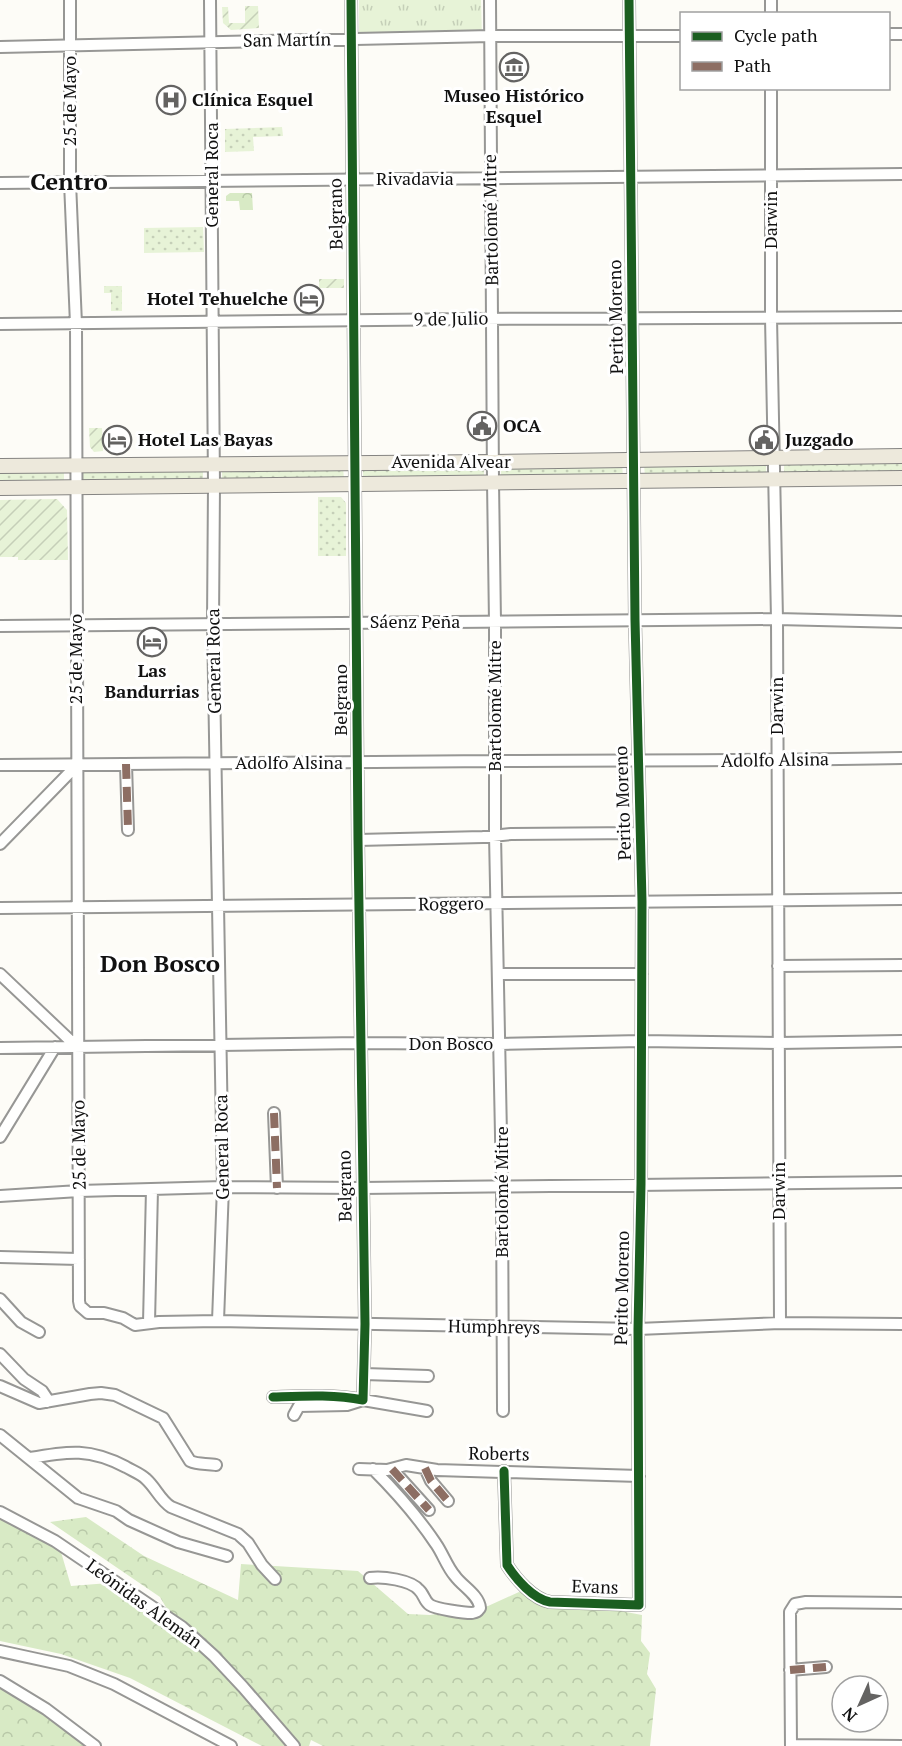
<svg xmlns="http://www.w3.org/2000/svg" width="902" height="1746" font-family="'PT Serif',serif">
<defs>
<pattern id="grass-dots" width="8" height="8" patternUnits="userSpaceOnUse" patternTransform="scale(1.5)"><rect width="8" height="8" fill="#e7f3d7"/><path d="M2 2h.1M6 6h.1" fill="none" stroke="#c5cfb8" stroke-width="1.8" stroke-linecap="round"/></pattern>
<pattern id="forest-crowns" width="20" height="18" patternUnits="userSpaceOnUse" patternTransform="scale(1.5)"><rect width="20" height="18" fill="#d8eac5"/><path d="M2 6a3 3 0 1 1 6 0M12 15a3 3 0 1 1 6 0" fill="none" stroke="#b8c8a8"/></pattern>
<pattern id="park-tufts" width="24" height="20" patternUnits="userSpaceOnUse" patternTransform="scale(1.5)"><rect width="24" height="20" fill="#e7f3d7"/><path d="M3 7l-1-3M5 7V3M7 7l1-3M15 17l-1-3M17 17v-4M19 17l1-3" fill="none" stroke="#c5cfb8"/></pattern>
<pattern id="garden-furrows" width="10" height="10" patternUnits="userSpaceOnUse" patternTransform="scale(1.5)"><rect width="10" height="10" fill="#e7f3d7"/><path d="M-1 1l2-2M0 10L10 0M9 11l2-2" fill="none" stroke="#c5cfb8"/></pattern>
</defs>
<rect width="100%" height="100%" fill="#fdfcf7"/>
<path fill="url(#grass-dots)" d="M282,127l1,9 -30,1 1,14 -29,1v-23z
M203,227l1,25 -60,1v-25z
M104,286h18v25h-11v-18h-7z
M902,460v13l-118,1v-13z
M766,462v14l-121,1 -1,-13z
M622,464l1,13 -122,2v-14z
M484,465v13l-121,1v-13z
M343,466l1,14 -122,1v-13z
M203,468v13l-121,2v-14z
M64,469v14h-64v-13z
M318,497h23l5,6v53h-28z"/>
<path fill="url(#forest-crowns)" d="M230,193h22l1,17h-13l-1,-9h-13v-5z
M0,1512l61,40 10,34 38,-3 76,57 -25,-43 -110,-75 36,-5 58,39 94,44 3,-36 117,7 50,43 22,1 58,-9 31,-14 123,23 -1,26 9,12 -3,21 9,15 -6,57h-327l-12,-6 -2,6h-47l-132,-68 -69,-24 -61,-13z
M0,1688l30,14 57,44h-87z"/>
<path fill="url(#park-tufts)" d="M359,0h122l1,37 -123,2z"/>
<path fill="url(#garden-furrows)" d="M245,6h13l1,22 -28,2 -8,-7 -1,-16h6l1,16h16z
M319,279h25v9h-25z
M89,428h13l1,23 -9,1 -4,-5z
M57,499l10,11 1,50h-50v-3h-18v-57z"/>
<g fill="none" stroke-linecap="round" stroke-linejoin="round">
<g stroke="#979795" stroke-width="14">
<path id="minor" d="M70,0v182l6,142 3,977 1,5 8,7
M210,0l4,485 -1,138 10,564 -5,134
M490,0l3,482 2,140v213l7,350 1,226
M771,14v-14
M888,34h14
M0,47l491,-11h191
M771,88v230l6,301 3,704
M0,183l902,-9
M0,324l475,-5 427,-2
M0,626l777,-7 125,3
M126,764l2,66
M0,765c165,-1 329,-3 494,-4 136,-1 272,0 408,-3
M358,840l125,-3 28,-3 129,-1
M0,844l77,-79
M0,908l902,-9
M778,966l124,-1
M0,974l77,73
M498,974h144
M0,1048l360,-5 140,1 141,-3 138,2 123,-2
M274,1113l3,75
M0,1137l55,-90
M0,1196l79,-5 144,-4 139,1 540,-6
M0,1257l79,2
M0,1299l21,23 18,10
M88,1313h16l19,5 12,7 24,-3 59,-1 420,8 142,-6 122,1
M149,1323l3,-134
M0,1354l24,25 18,12 4,6 1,5
M364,1374l64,2
M0,1386l39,17 51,-9 11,-1 14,2 48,23 27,43c8,4 17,2 26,4
M273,1397c29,-1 61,-3 90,3l2,-76 -7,-484 -7,-840
M294,1415l5,-9 48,-1 16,-5 64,11
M0,1435l78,63 38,13 13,9 49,22 49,14
M30,1458c39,-7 60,-10 96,9 7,4 15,7 20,12 10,9 14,21 25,28l67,27 10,9 14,22 13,14
M425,1468l6,13 17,20
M359,1469l28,1 19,-5 31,5 202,6
M392,1469l37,41
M504,1471l3,94c9,14 26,34 43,37l89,3 -1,-276 3,-145 1,-283 -7,-281 -6,-620
M0,1512l55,29 127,86 32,29 29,31 51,59
M370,1578c12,-2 41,2 49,12 5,4 5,11 11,15 6,4 34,8 42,8 5,-1 5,-1 8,-5 -1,-13 -18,-22 -25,-32 -8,-9 -12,-22 -19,-32 -18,-27 -40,-52 -63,-75
M0,1651l69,15 45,18 117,62
M790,1670l36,-3
M0,1681l46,28 49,37
M791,1745l111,1
M791,1746l-1,-134 5,-8 11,-2 96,1"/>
</g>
<g stroke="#858482" stroke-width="16">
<path id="major" d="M0,466l493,-4 409,-6
M0,488l902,-10"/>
</g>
<use href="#minor" stroke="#fffffe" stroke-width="10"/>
<use href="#major" stroke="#ede9dc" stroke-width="14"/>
<path stroke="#8d6e63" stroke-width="8" stroke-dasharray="15 8" stroke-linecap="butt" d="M126,764l2,66
M274,1113l3,75
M425,1468l6,13 17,20
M392,1469l37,41
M790,1670l36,-3"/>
<g stroke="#fff" stroke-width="13">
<path id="cycleway" d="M273,1397c29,-1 61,-3 90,3l2,-76 -7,-484 -7,-840
M504,1471l3,94c9,14 26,34 43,37l89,3 -1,-276 3,-145 1,-283 -7,-281 -6,-620"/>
</g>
<use href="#cycleway" stroke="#1b5e20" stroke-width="9"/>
</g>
<defs>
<g id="museum-ring" transform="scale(1.5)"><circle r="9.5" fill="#fff" stroke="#646362" stroke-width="1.5"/><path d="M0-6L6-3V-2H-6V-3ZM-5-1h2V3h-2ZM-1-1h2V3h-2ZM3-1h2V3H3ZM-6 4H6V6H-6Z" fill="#646362"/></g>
<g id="hospital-ring" transform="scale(1.5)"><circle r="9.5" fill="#fff" stroke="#646362" stroke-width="1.5"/><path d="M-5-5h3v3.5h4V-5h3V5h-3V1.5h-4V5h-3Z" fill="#646362"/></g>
<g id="hotel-ring" transform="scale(1.5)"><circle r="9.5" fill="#fff" stroke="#646362" stroke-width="1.5"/><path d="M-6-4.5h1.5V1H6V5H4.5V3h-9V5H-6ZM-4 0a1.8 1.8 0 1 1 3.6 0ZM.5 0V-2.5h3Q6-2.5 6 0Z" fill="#646362"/></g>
<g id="civic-ring" transform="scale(1.5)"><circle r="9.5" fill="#fff" stroke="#646362" stroke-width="1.5"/><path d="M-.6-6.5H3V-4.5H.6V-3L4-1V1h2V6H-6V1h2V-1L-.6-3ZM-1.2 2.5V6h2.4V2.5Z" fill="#646362"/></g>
</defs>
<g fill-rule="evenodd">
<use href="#museum-ring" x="514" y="67"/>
<use href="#hospital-ring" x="171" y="100"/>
<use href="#hotel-ring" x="309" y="299"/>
<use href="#civic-ring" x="482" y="426"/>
<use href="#hotel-ring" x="117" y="440"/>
<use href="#civic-ring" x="764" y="440"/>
<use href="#hotel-ring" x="152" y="642"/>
</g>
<g text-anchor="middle" stroke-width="6" stroke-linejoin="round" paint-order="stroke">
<g font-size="18" fill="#111" stroke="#fff">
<text transform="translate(287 40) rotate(-1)" y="6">San Martín</text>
<text transform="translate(70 101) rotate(-90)" y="6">25 de Mayo</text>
<text transform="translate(212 175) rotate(-90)" y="6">General Roca</text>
<text x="415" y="185">Rivadavia</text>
<text transform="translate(336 214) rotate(-91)" y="6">Belgrano</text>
<text transform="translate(491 220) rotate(-91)" y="6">Bartolomé Mitre</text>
<text transform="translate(771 220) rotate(-90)" y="6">Darwin</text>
<text transform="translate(616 317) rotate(-91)" y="6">Perito Moreno</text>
<text transform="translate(451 319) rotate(-1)" y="6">9 de Julio</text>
<text x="451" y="468">Avenida Alvear</text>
<text x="415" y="628">Sáenz Peña</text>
<text transform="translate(76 659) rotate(-90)" y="6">25 de Mayo</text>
<text transform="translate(214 661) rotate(-91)" y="6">General Roca</text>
<text transform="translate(341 700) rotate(-90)" y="6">Belgrano</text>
<text transform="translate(495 706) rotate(-90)" y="6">Bartolomé Mitre</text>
<text transform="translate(777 706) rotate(-90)" y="6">Darwin</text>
<text transform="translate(775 760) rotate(-1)" y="6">Adolfo Alsina</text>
<text x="289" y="769">Adolfo Alsina</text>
<text transform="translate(623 803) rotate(-92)" y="6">Perito Moreno</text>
<text transform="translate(451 904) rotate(-1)" y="6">Roggero</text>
<text x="451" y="1050">Don Bosco</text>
<text transform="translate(79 1145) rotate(-91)" y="6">25 de Mayo</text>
<text transform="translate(222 1147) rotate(-91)" y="6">General Roca</text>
<text transform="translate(345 1186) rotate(-91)" y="6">Belgrano</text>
<text transform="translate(779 1191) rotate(-90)" y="6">Darwin</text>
<text transform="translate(502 1192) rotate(-90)" y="6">Bartolomé Mitre</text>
<text transform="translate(622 1288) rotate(-89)" y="6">Perito Moreno</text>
<text transform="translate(494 1327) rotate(1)" y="6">Humphreys</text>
<text transform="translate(499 1454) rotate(1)" y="6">Roberts</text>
<text transform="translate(595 1587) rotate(2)" y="6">Evans</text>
<text transform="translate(144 1604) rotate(36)" y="6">Leónidas Alemán</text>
</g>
<g font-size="18" font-weight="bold" fill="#111" stroke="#fff" text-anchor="start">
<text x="514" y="102" text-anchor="middle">Museo Histórico<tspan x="514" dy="21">Esquel</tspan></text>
<text x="192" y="106">Clínica Esquel</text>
<text x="288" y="305" text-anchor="end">Hotel Tehuelche</text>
<text x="503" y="432">OCA</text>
<text x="138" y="446">Hotel Las Bayas</text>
<text x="785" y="446">Juzgado</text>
<text x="152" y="677" text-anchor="middle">Las<tspan x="152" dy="21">Bandurrias</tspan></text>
</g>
<g font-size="24" font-weight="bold" fill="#111" stroke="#fff">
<text x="69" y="190">Centro</text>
<text x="160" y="972">Don Bosco</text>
</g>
</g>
<rect x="680" y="12" width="210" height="78" fill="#ffffff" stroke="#a0a0a0" stroke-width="1.5"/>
<rect x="692" y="32" width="30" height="9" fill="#1b5e20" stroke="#a0a0a0" stroke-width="1.5"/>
<text x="734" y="42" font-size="18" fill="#111111">Cycle path</text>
<rect x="692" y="62" width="30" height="9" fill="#8d6e63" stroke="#a0a0a0" stroke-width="1.5"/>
<text x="734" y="72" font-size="18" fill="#111111">Path</text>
<g transform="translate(860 1704) rotate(225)"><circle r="28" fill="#ffffff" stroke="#a0a0a0" stroke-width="1.5"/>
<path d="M0-4.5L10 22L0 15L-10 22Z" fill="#646362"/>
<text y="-9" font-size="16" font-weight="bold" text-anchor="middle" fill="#111111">N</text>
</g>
</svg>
